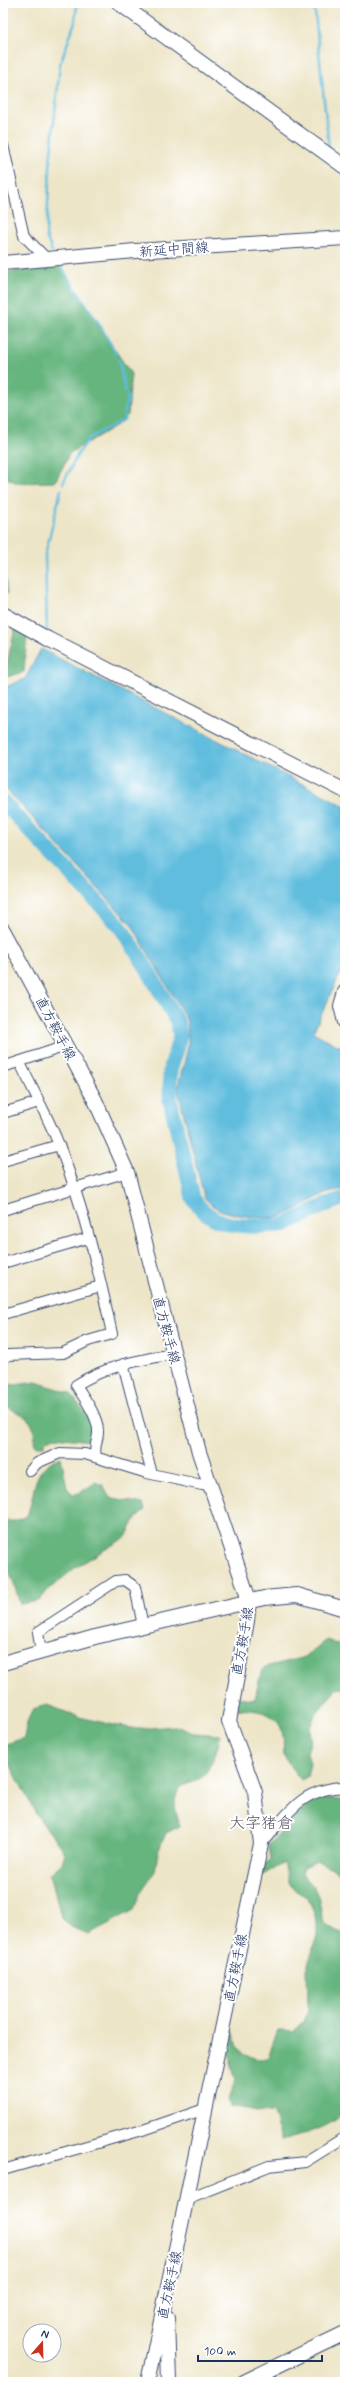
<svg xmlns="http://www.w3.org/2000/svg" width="348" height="2385" font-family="Mynerve,'Klee One',sans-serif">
<rect width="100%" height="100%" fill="#fff"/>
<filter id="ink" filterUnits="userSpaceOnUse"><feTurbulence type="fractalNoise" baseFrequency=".025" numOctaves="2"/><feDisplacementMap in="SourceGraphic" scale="8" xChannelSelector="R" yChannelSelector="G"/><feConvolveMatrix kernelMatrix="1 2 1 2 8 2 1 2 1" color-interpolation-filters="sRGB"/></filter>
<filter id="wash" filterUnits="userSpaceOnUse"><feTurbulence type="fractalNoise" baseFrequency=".012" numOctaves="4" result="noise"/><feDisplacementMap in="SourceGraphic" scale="16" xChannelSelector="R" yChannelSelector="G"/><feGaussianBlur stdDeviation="0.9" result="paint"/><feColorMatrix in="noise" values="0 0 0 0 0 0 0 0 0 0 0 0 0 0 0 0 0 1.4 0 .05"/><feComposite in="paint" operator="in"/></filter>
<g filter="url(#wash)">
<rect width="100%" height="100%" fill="#ede5c7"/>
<path fill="#7ed396" stroke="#4c817a" d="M3,558l1,1 3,35 -4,-1z"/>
<path fill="#66b57f" stroke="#40726e" d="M59,265l72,109 -3,41 -11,10 -47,28 -15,29 -38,1 -14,-7v-203z
M15,629l12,5 -3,38 -21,6v-16l4,1z
M36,1382l34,11 26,33 -1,6 -5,9 -35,-4 -9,3 -2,6h-7l-3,-2c3,-27 -11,-27 -31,-40v-21l12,2z
M61,1457l6,31 6,6 7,-1 16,-11 7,3 6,12 34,7 2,6 -10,10 -9,17 -50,30 -28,23 -9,11 -19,3 -7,-23 -10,-21v-39h12l12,-5c10,-27 3,-47 34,-59z
M326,1640l19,8v40l-9,1 -21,26 -5,12 1,13 -4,12 3,12 -3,13 -6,3c-5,-7 -16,-18 -17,-26 -1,-6 0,-12 -1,-18 -3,-26 -29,-26 -48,-27v-12l20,2 6,-27 4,-5 40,-10z
M47,1705l32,12 39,9 21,3 36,-3 19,7 26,2c0,9 -11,38 -19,43 -5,3 -13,3 -17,7 -14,11 -8,27 -4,41l-14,7 -8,19 -3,19 -15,22 -6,17 -45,24c-12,-4 -22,-7 -28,-18l-11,-42 11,-9 4,-12 -29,-39 -33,-63 3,-7 18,-6 3,-16 6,-13z
M318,1796l27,5v80l-13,-13 -15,-7 -13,6 -2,6c4,5 9,10 12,15 13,21 -3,35 31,46v178c-17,17 -41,22 -63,29l-9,-27 -42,-8 -4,-6 9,-20 -10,-37 6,-12c5,15 4,22 20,26 7,2 10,3 16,0l10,-27 15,1 11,-9 4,-12 -1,-42 10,-33v-13l-9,-25c-20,-8 -19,-14 -24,-34l-25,14 3,-11 8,-6 -2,-15 44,-46z"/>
<path fill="#60bdde" stroke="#3e769e" d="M41,649l304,157v158l-32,68 32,17v140c-25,2 -41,19 -64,27 -15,4 -41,0 -55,-4 -9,-2 -16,-8 -22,-15l-26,-107c4,-29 15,-40 8,-72l-54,-93 -129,-139v-98l22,-9z"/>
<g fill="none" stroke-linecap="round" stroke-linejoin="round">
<path stroke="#60bdde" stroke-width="2.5" d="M314,3l15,146
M52,251l-6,-15 5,-84 9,-88 15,-42 2,-19
M61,267l39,58 16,29
M119,360l6,31
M63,483l15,-29 11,-16 35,-18 4,-24
M47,632l-2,-77 16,-65"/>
<path stroke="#60bdde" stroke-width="15" d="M3,802l116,123 24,37 34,59 3,14 -10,36v29l23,98c16,26 40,29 69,28 8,-1 17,0 24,-2 13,-5 49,-26 59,-25"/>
</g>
</g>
<g filter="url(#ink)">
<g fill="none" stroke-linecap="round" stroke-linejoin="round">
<g stroke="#3a4a6e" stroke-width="12">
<path id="street" d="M3,145l21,91 23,23
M3,1067l63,-21
M3,1113l36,-11
M3,1161l56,-16
M3,1210l124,-38
M3,1263l85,-25
M3,1314l98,-28
M3,1360l5,-5 55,-2 25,-12 24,-7c-13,-63 -29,-129 -53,-189 -11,-28 -26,-55 -39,-82
M123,1364l29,110
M96,1457c-3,-13 3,-17 2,-27 -1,-15 -14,-32 -22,-45 30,-19 63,-25 97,-31
M30,1471l7,-8 23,-10 25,1 62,19 55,12 7,-4
M41,1652l-3,-20 78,-51 9,-1 10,7 8,39
M261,1844c27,-30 40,-56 84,-57
M3,2170l143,-41 56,-19 4,1
M186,2199l83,-33 36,-4 40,-25"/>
</g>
<g stroke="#3a4a6e" stroke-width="16">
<path id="secondary" d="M119,3l226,164
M3,263l132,-12 210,-13
M3,614l45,25 297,152
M3,930l92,170 32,72 72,280 50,148 -2,21 -18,100 26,71 6,52 -113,538
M345,992l-4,14 4,16
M3,1663l92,-26 169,-39 33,-3 48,14
M167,2318l2,64
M244,2382l101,-49"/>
</g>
<use href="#street" stroke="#fff" stroke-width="10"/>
<use href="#secondary" stroke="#fff" stroke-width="14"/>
</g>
</g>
<g text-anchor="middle" stroke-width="4" stroke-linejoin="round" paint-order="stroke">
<g font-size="14" fill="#1b2f5e" stroke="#fff">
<text transform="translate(174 249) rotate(-4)" y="5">新延中間線</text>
<text transform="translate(56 1028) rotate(62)" y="5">直方鞍手線</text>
<text transform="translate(167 1330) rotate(75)" y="5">直方鞍手線</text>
<text transform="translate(242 1641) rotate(-80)" y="5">直方鞍手線</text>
<text transform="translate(235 1968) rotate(-79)" y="5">直方鞍手線</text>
<text transform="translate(169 2285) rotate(-78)" y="5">直方鞍手線</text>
</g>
<g font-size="16" fill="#575565" stroke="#fff">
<text x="261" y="1828">大字猪倉</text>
</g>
</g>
<rect width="348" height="2385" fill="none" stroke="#fff" stroke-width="16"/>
<g transform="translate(42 2343) rotate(20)"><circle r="19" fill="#ffffff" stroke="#a4acbf"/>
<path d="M0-3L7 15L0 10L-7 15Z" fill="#c8321e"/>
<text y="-6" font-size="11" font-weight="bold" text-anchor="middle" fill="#1b2f5e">N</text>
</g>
<path d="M198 2355v6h124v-6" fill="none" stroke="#1b2f5e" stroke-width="2"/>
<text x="204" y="2355" font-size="12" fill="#1b2f5e" stroke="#ffffff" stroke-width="3" paint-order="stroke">100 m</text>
</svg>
